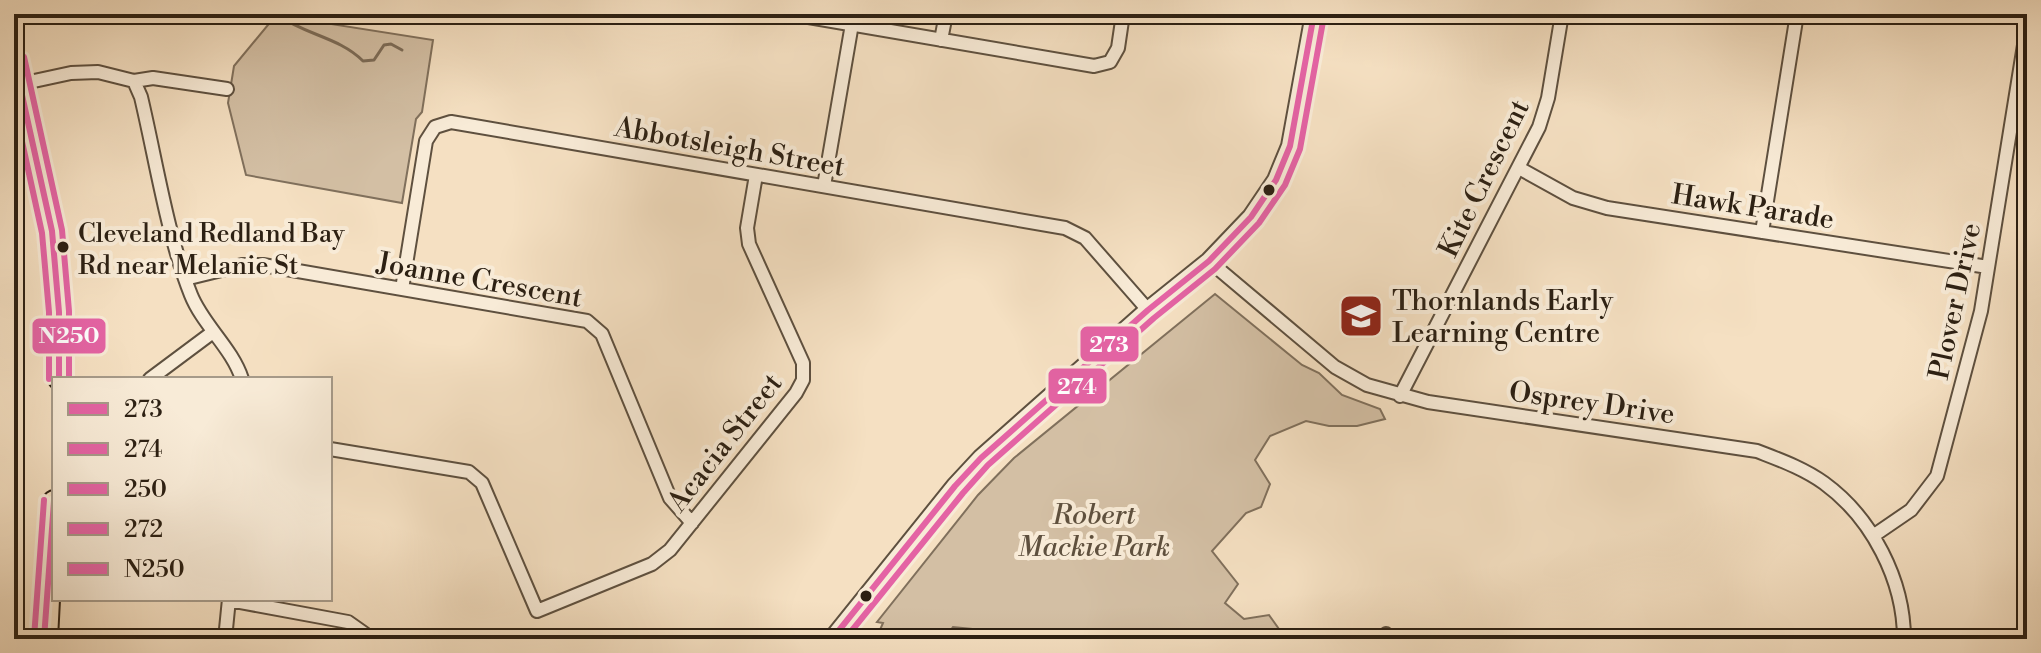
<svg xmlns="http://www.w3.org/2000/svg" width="2041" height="653" font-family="'Libre Bodoni',serif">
<rect width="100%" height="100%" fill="#f5e0c2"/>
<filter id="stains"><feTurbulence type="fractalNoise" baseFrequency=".0025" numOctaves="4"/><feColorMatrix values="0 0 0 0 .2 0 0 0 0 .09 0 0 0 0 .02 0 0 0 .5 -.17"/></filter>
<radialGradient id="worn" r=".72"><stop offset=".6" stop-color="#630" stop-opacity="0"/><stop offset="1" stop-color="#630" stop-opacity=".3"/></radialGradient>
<path fill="#d3bfa4" stroke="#80705c" stroke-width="2" d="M277,14h41v8l115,18 -11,72 -6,7 -14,84 -156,-28 -18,-72 6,-37z
M1215,294l87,71 17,8 23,22 38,14 5,10 -28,7h-28l-23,-5 -36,15 -15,24 15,24 -9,23 -15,6 -34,38 26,33 -13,19 19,16 25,-4 10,14 82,10h-368l-1,-8 -39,-4 -9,12h-68l7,-16 -6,-1 101,-127 36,-37z"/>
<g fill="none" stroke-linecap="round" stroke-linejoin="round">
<path stroke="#7c6c58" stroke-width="3" d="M278,15c27,20 61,22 85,46l11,-1 10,-15 7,-1 11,6"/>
<g stroke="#5e503f" stroke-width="16">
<path id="minor" d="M791,14l303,52 16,-4 8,-14 5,-34
M941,40l5,-26
M134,81l7,16c15,63 26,138 50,198 12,30 41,53 51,84
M20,84l51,-11 27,-1 36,9 19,-3 74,11
M1519,168l54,30 34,10 381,59
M824,186l28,-162
M1762,232l35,-218
M1209,261l126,106 32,18 61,17 329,49c23,9 46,17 67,32 48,35 80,97 80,156
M185,279l57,-14h21l324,56 15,13 68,164 22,25
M402,289l24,-148 9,-14 16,-5 614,106 20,10 63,72
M150,379l63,-47
M1400,396l139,-269 9,-29 14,-84
M330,449l139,23 13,11 55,128 115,-47 18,-14 126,-157 7,-13v-17l-54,-119 -2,-16 9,-53
M1873,536l38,-26 26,-34 44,-165 43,-266
M229,600l119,22 17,12 2,5
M225,639l4,-40
M1384,639l2,-5"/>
</g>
<g stroke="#5e503f" stroke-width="20">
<path id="tertiary" d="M832,639l123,-153 26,-28 167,-148 61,-49 42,-44 25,-37 14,-34 24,-132"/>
</g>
<g stroke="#2c2013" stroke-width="24">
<path id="trunk" d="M14,59l38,172 7,81v67
M47,639l7,-138"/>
</g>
<use href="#minor" stroke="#f8ebd7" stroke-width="12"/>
<use href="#tertiary" stroke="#f8ebd7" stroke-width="16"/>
<use href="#trunk" stroke="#f5e0c2" stroke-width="20"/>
<g stroke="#f8ebd7" stroke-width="12">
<path id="bus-1" d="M832,639l123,-153 26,-28 167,-148 61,-49 42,-44 25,-37 14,-34 24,-132"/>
</g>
<g stroke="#f8ebd7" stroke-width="12">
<path id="bus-2" d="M845,639l118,-146 25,-28 166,-147 61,-49 44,-46 26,-38 15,-36 24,-133"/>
</g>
<g stroke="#f8ebd7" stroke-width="12">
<path id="bus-3" d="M14,59l38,172 7,81v67
M44,639l10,-138"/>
</g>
<g stroke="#f8ebd7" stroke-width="12">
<path id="bus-4" d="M14,105l28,128 7,79v67"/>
</g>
<g stroke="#f8ebd7" stroke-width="12">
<path id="bus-5" d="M24,57l38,173 7,81v68
M34,638l10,-138"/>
</g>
<use href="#bus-1" stroke="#e463a4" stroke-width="6"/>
<use href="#bus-2" stroke="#e463a4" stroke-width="6"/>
<use href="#bus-3" stroke="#e463a4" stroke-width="6"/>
<use href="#bus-4" stroke="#e463a4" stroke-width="6"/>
<use href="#bus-5" stroke="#e463a4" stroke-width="6"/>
</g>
<defs>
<g id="school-square" transform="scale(2.3)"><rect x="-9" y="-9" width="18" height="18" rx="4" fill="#8f2418" stroke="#f8ebd7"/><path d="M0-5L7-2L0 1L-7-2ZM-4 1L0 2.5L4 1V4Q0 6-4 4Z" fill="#fff"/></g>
</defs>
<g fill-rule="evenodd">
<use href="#school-square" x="1361" y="316"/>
</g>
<g fill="#2c2013" stroke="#f8ebd7" stroke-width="3">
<circle cx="1269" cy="190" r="7"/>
<circle cx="63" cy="247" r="7"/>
<circle cx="866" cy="596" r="7"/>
</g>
<g text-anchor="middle" stroke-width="8" stroke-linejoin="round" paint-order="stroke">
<g font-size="26" fill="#2c2013" stroke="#f8ebd7" text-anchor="start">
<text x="78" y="242">Cleveland Redland Bay<tspan x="78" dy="32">Rd near Melanie St</tspan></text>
</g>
<g font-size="28" fill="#2c2013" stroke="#f8ebd7">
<text transform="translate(730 146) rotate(10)" y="10">Abbotsleigh Street</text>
<text transform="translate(1483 178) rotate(-64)" y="10">Kite Crescent</text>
<text transform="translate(1753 206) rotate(9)" y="10">Hawk Parade</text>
<text transform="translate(480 279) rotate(10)" y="10">Joanne Crescent</text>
<text transform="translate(1954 301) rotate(-78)" y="10">Plover Drive</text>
<text transform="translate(1592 402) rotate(8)" y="10">Osprey Drive</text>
<text transform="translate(724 442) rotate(-52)" y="10">Acacia Street</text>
</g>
<g font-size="28" fill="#2c2013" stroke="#f8ebd7" text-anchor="start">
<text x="1392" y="310">Thornlands Early<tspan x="1392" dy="32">Learning Centre</tspan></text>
</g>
<g font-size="28" font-style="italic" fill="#5e503e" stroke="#f8ebd7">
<text x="1094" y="524">Robert<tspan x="1094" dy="32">Mackie Park</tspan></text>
</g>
</g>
<g stroke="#f8ebd7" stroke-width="3">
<rect x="31" y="317" width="76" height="38" rx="8" fill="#e463a4"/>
<rect x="1079" y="325" width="61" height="38" rx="8" fill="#e463a4"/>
<rect x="1047" y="367" width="61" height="38" rx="8" fill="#e463a4"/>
</g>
<g font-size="22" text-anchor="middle" font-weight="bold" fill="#fff">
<text x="69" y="343">N250</text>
<text x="1109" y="352">273</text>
<text x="1077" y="394">274</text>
</g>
<rect width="2041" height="653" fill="none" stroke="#f5e0c2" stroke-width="48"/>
<rect x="16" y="16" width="2009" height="621" fill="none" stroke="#2c2013" stroke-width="4"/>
<rect x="24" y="24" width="1993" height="605" fill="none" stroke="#2c2013" stroke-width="2"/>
<rect x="52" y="377" width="280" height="224" fill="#f8ebd7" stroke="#a69a89" stroke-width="2"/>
<rect x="68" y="403" width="40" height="12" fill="#e463a4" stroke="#a69a89" stroke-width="2"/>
<text x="124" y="417" font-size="24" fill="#2c2013">273</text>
<rect x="68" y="443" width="40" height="12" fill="#e463a4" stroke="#a69a89" stroke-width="2"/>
<text x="124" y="457" font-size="24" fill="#2c2013">274</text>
<rect x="68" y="483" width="40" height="12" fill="#e463a4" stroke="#a69a89" stroke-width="2"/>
<text x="124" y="497" font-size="24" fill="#2c2013">250</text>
<rect x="68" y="523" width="40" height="12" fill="#e463a4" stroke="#a69a89" stroke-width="2"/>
<text x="124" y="537" font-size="24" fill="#2c2013">272</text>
<rect x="68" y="563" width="40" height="12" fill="#e463a4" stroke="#a69a89" stroke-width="2"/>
<text x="124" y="577" font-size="24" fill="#2c2013">N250</text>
<rect width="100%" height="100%" filter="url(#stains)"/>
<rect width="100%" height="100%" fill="url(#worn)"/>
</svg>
